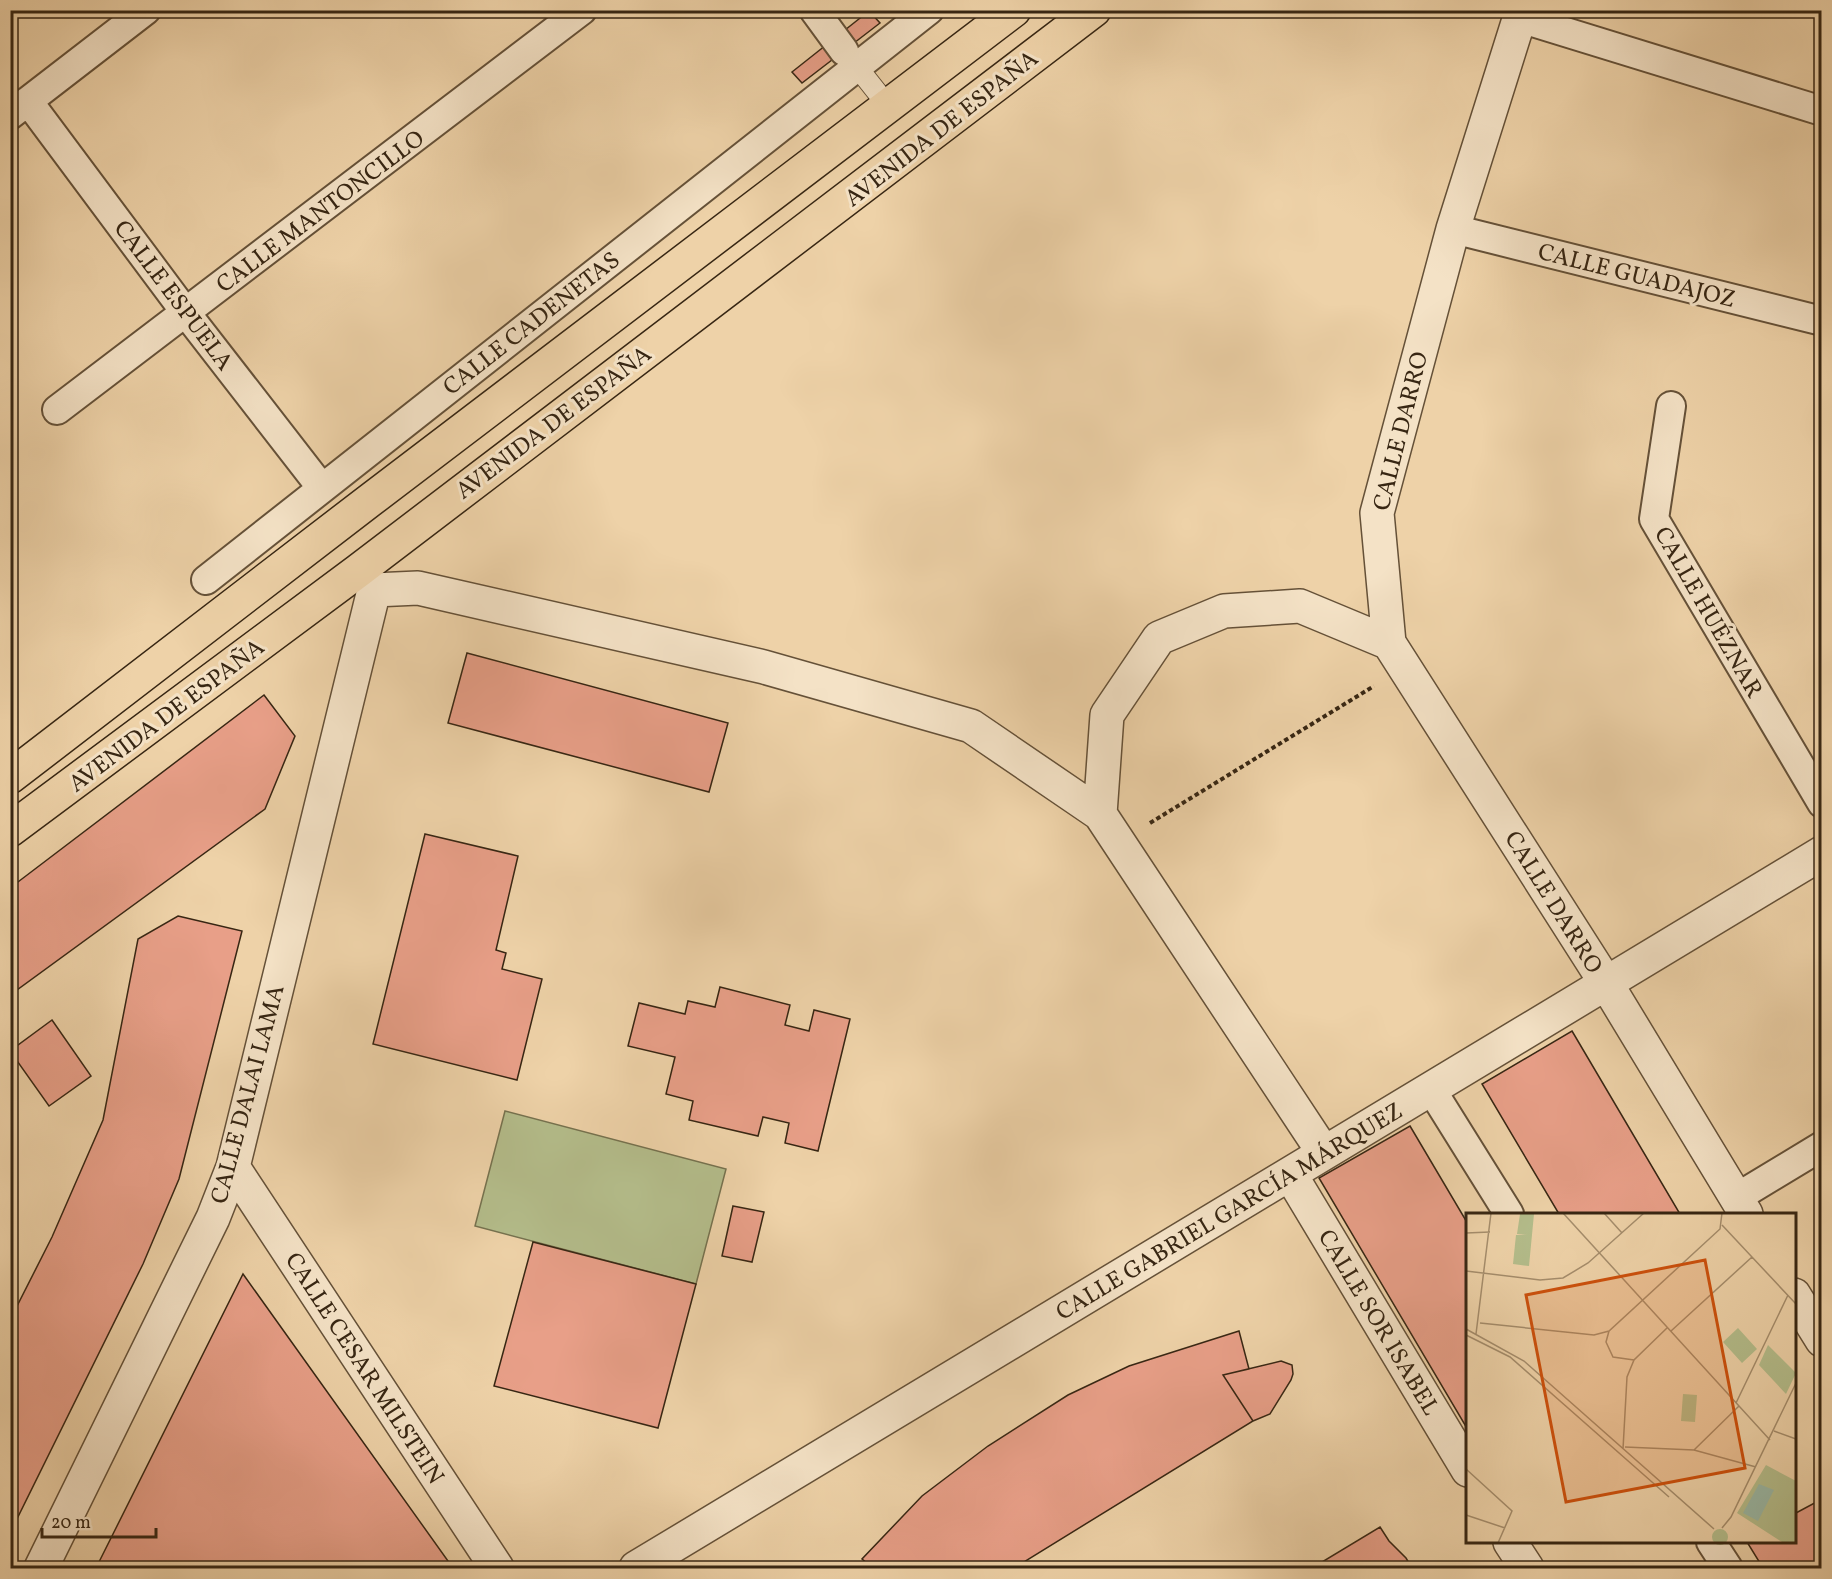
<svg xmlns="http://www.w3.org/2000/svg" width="1832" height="1579" font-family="Vollkorn,serif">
<rect width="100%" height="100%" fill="#eed2a8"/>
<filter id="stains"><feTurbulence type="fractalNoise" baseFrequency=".00333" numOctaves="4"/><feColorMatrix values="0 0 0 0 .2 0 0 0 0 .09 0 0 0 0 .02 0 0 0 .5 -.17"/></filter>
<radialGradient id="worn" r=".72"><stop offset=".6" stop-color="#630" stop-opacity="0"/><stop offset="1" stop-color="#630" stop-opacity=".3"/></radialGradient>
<path fill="#b4bd8b" stroke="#76724f" stroke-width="1.5" d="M505,1111l221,58 -30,115 -221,-58z"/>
<path fill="#e89f88" stroke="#372613" stroke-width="1.5" d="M869,11l11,12 -78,60 -10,-11z
M467,653l261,70 -19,69 -261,-69z
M264,695l31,41 -30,73 -255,186v-107z
M425,834l93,22 -22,94 10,3 -4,16 40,10 -25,101 -144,-36z
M178,916l64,15 -63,248 -36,85 -133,269v-213l42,-83 51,-117 35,-181z
M720,987l70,18 -5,20 24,6 5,-21 36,9 -32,132 -33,-8 4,-20 -26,-6 -5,19 -69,-16 4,-19 -27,-7 9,-37 -47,-11 11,-43 46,11 3,-13 27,6z
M52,1020l39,56 -42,30 -39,-55z
M1572,1031l108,183h-121l-77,-130z
M1410,1126l58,98v206l-149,-252z
M733,1206l31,6 -12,50 -30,-6z
M533,1242l163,42 -38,144 -164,-42z
M243,1274l210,294h-357z
M1239,1331l10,38 -26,6 30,46 -239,147h-97l-4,-6 -6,6h-34l-11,-9 60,-63 66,-50 80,-51 61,-29z
M1281,1361l11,4 1,9 -2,6 -21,34 -17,7 -30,-46z
M1822,1499v69h-59l-16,-26h47v-28z
M1380,1527l9,14 17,17 6,10h-100z"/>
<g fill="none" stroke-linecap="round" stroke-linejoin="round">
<g stroke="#655138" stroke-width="22">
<path id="service" d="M850,58l38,48"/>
</g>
<g stroke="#655138" stroke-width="32">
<path id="pedestrian" d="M814,10l30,41
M1520,18l302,93
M28,101l158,212 135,174
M10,115l136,-105
M1453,229l369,92
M1671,406l-17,113 168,284
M57,410l525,-400
M206,580l723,-570
M1431,1089l78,125
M1736,1198l86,-52
M1711,1542l17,26"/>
</g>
<g stroke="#655138" stroke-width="36">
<path id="minor" d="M1522,10l-69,219 -76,284 12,130 217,340 140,231
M374,590l44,-2 346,79 207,59 129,88 224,339
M1100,814l7,-99 52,-77 65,-27 76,-5 89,37
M233,1167l264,401
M1290,1174l178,296
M1794,1295l28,45
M1510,1542l17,26
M41,1568l172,-350 20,-51 141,-577
M636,1568l1186,-715"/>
</g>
<g stroke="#372613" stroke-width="36">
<path id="primary" d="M10,777l359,-276 645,-491
M10,830l348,-259 736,-561"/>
</g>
<path stroke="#372613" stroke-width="4" stroke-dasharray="4.5 3" stroke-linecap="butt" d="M1150,823l224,-137"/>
<use href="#service" stroke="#f4e2c6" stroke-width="20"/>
<use href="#pedestrian" stroke="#f4e2c6" stroke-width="28"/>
<use href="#minor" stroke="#f4e2c6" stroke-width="33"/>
<use href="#primary" stroke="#eed2a8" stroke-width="33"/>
</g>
<g text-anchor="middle" stroke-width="6" stroke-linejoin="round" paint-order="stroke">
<g font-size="24" fill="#372613" stroke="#f4e2c6">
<text transform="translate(941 128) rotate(-38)" y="8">AVENIDA DE ESPAÑA</text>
<text transform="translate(320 211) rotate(-37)" y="8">CALLE MANTONCILLO</text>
<text transform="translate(1637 275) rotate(14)" y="8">CALLE GUADAJOZ</text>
<text transform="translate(174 295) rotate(53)" y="8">CALLE ESPUELA</text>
<text transform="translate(531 323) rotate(-38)" y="8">CALLE CADENETAS</text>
<text transform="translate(553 422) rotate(-37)" y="8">AVENIDA DE ESPAÑA</text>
<text transform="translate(1400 431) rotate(-76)" y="8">CALLE DARRO</text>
<text transform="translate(1709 612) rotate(60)" y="8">CALLE HUÉZNAR</text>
<text transform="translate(166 715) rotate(-37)" y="8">AVENIDA DE ESPAÑA</text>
<text transform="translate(1554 902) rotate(58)" y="8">CALLE DARRO</text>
<text transform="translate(247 1094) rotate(-75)" y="8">CALLE DALAI LAMA</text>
<text transform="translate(1229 1211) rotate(-31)" y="8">CALLE GABRIEL GARCÍA MÁRQUEZ</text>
<text transform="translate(1379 1322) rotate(59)" y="8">CALLE SOR ISABEL</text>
<text transform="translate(365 1368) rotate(57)" y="8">CALLE CESAR MILSTEIN</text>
</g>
</g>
<g transform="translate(1466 1213)">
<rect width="330" height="330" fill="#eed2a8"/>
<path d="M54,1h14l-5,52 -16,-2 3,-29h11l-10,-1zM272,115l19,21 -15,14 -19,-21zM302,132l28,28 -10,21 -27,-29zM217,181l14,1 -2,27 -14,-1zM300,252l30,16v61h-14l-45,-29zM246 324a8 8 0 1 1 16 0a8 8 0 1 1-16 0Z" fill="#b4bd8b"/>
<path d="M293,271l15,6 -16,31 -15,-8z" fill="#9ab8a5"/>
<path fill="none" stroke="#a58d6c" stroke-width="1.5" d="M97,0l207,227M138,0l18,20M256,12l74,79M0,20l24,-1M0,58l74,9 23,-2 25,-15 56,-50M14,110l114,12 15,-4 111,-102 2,-16M0,116l58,32 190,168M143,118l-3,11 7,15 21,3M205,118l81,-74M10,121l15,-121M0,122l44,22 159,140M270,190l52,-108M308,218l22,8M159,234l69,3 62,17M157,236l4,-72 7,-17 34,-33M228,237l45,-44M0,256l46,42 -14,32M0,302l39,13M256,315l9,-11 65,-134"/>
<path fill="#cd510d" fill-opacity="0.15" stroke="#cd510d" stroke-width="3" d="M239,47l40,208 -179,34 -40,-207z"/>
<rect width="330" height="330" fill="none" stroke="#372613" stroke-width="3"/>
</g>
<rect width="1832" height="1579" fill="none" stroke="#eed2a8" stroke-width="36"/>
<rect x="12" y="12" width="1808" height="1555" fill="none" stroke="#372613" stroke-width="3"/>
<rect x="18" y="18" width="1796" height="1543" fill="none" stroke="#372613" stroke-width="1.5"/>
<path d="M42 1528v9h114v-9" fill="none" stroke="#372613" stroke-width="3"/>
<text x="51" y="1528" font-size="18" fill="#372613" stroke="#f4e2c6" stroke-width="4.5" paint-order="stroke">20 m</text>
<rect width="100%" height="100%" filter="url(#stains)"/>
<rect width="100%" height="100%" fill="url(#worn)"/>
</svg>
